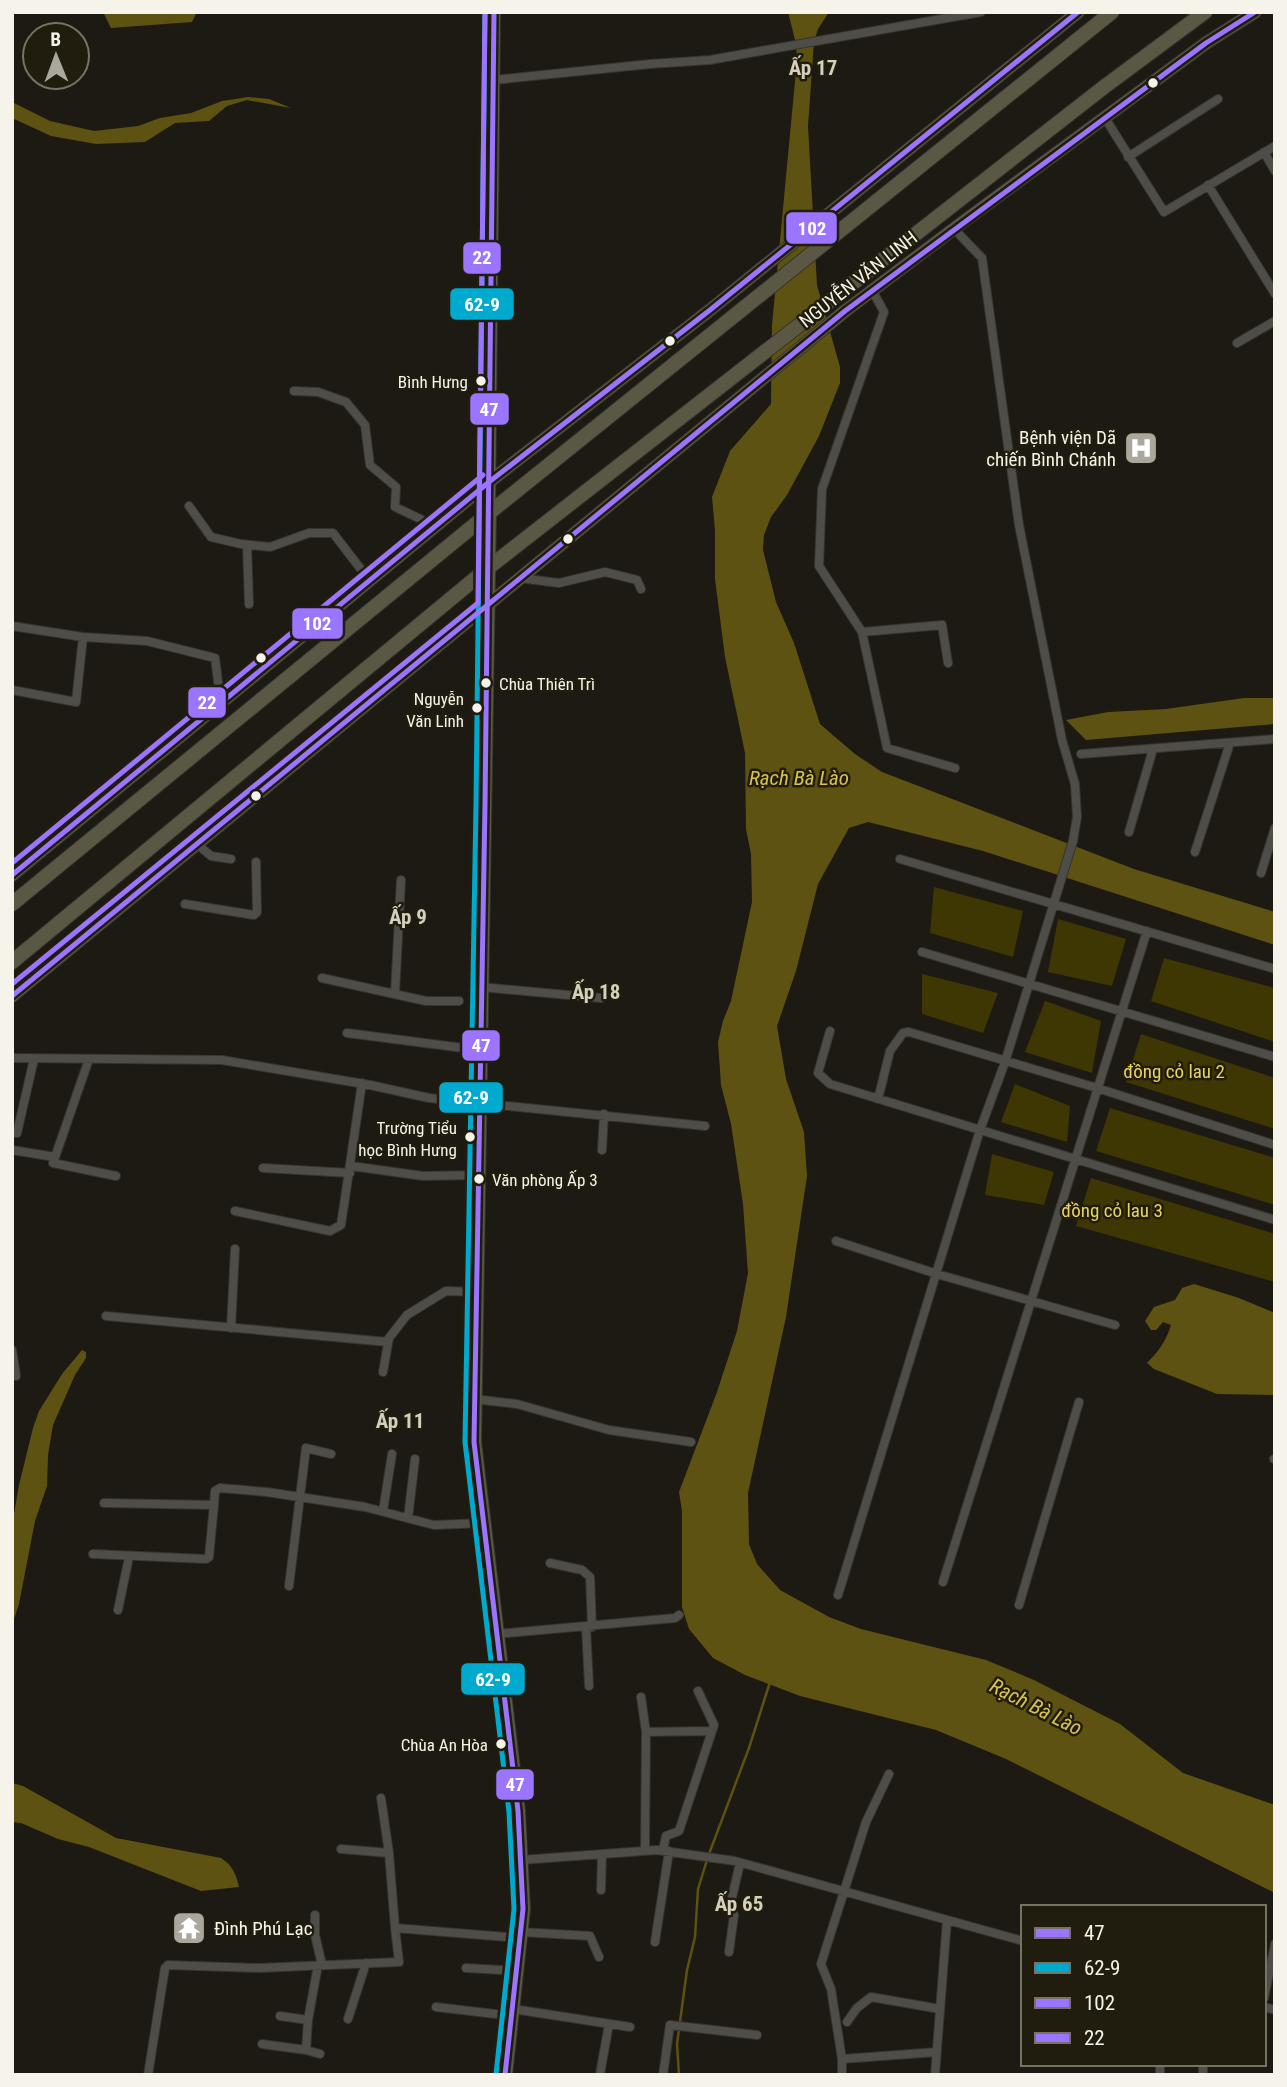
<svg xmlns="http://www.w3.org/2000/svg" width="1287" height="2087" font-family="'Roboto Condensed',sans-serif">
<rect width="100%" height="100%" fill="#1c1a12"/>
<path fill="#3f3703" d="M934,887l89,24 -10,46 -83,-24z
M1058,919l68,20 -14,47 -64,-14z
M1164,958l111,30v54l-124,-41z
M922,974l76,19 -15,40 -61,-19z
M1045,1001l56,20 -9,52 -67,-21z
M1141,1034l134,44v51l-149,-47z
M1015,1084l55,22 -3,36 -66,-20z
M1110,1108l165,50v47l-179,-54z
M992,1154l62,18 -10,33 -59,-10z
M1091,1178l184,56v48l-199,-56z"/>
<path fill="#5d5211" d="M103,12h94l-5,10 -81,6z
M788,12h41l-11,17 -4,13 -6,84 9,159 23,82v16l-21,53 -32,59 -16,22 -7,18 -1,15 13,52 18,41 26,81 35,30 27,18 252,97 141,43v33l-292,-94 -115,-29 -19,6 -31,56 -22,87 -19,55 9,53 18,53 3,44 -21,141 -38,176 1,51 8,20 23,26 49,27 32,12 125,31 48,20 86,44 63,49 92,32v88l-269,-134 -70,-29 -136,-34 -55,-21 -32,-17 -24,-29 -7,-22v-96l-3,-19 38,-100 20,-61 11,-58 -5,-69 -12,-80 -10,-39 -3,-43 5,-21 8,-20 21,-99 -1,-48 -5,-25 -1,-76 -20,-96 -10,-78v-49l-3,-33 18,-46 41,-47 1,-79 25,-265 -1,-16z
M248,97l21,2 22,9 -44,-8 -20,6 -18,15 -34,2 -30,19 -49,2 -45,-8 -39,-18v-16l38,19 44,10 44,-5 22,-8 31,-5 31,-12z
M1244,698h31v26l-189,16 -20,-20 42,-8 58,-3z
M1194,1284l45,14 36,15v82l-58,-1 -63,-25 -7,-6c12,-12 19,-22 24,-38l-8,-3 -7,8h-5l-6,-9 9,-14 21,-7 7,-12z
M82,1350l4,2v6l-11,17 -22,50 -5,30 -1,31 -12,35 -16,83 -7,21v-100l7,-40 14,-57 6,-17 23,-37z
M12,1783l11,3 93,52 105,20c12,8 15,16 18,29l-38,4 -112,-44 -31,-8 -37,-16 -9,-1z"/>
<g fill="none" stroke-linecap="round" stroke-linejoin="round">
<path stroke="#5d5211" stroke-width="2.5" d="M709,1854l40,-106 21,-66
M679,2075l-2,-31 10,-74 8,-33 3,-48 9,-29"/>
<g stroke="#35342e" stroke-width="10">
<path id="street" d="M494,80l156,-16 60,-4 271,-48
M1105,118l59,94 111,-66
M1264,152l11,19
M1128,157l90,-58
M1208,185l67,109
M872,290l12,22 -62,177 -3,77 43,66 25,116 68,20
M1237,343l38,-22
M294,391l24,1 28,10 19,23 5,40 26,22 -1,20 40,19
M189,506l22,31 30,7 29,3 39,-14h24l37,48
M247,545l2,59
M519,578l40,5 46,-11 32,8 4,9
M12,626l71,11 64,4 68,17 6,46
M862,632l80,-7 6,38
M12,690l64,12 7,-65
M1081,754l194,-15
M1129,832l24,-83
M197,844l14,12 20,3
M1195,852l35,-109
M900,859l375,110
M1261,873l14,-45
M185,904l69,11 3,-3 -1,-50
M922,952l353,105
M322,978l104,23h33
M481,987l120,11
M395,993l6,-113
M830,1031l-12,42 12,11 445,136
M347,1033l132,17
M12,1058l210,2 148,25 59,13 276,28
M89,1059l-36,104 63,13
M878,1099l12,-48 13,-18 6,-1 188,56 178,57
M12,1132l5,1 17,-74
M12,1150l43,7
M602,1150l2,-36
M351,1166l72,10 55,-1
M263,1168l87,5
M235,1211l95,20 11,-6 21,-142
M836,1241l101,33 178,51
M106,1316l282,26
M231,1328l4,-79
M12,1350l4,26 -4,-1
M383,1372l6,-34 18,-23 39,-24 31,1
M474,1399l43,5 92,26 82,12
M1274,1459h1
M104,1503l110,2 1,-14 5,-3 47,4 98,15 69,18 49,-2
M383,1511l9,-57
M408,1518l7,-59
M93,1554l113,5 3,-2 5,-52
M550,1563l32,7 8,7 2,50
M943,1582l204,-651
M289,1586l17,-138 25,6
M838,1595l142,-465 25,-68 68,-221 4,-24 -2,-33 -13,-44 -43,-215 -37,-267 -28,-29
M1019,1605l60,-203
M118,1610l11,-53
M586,1627l3,59
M497,1634l178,-16 4,-3
M641,1697l5,35 64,-1
M381,1798l8,55
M341,1849l48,4 6,75
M645,1850l1,-118
M663,1850l3,-14 13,-5 35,-106 -16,-34
M521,1860l136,-10 78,11 288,80
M601,1890l1,-36
M315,1915v20l7,30
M521,1932l69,4 9,21
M655,1942l14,-91
M729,1952l5,-37 -4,-9 10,-43
M466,1968l51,3
M1264,1998l11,-54
M436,2007l76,9
M1264,2007l11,3
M513,2009l117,18
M280,2016l28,4 10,-55
M348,2019l18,-56
M847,2022l10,-14 14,-11 69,12
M262,2044l44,6 14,4
M306,2050l2,-30
M842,2059l95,-7
M600,2074l9,-50
M148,2075l17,-107 3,-3 91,3 140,-6 -4,-34 125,10
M663,2075l7,-50 87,10
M842,2075v-16l-11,-70 -10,-25 45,-142 23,-48
M935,2075l12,-155
M1160,2075v-11
M1203,2075v-11"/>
</g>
<g stroke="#35342e" stroke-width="14">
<path id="primary" d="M489,513l5,-501
M12,875l477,-393 221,-172 368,-298
M12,996l833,-685 118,-89 243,-179 49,-31"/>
</g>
<g stroke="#35342e" stroke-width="16">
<path id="highway" d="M489,513l-15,929 44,369 5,98 -18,166
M12,904l477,-391 623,-501
M12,962l476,-394 616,-481 101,-75"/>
</g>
<use href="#street" stroke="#4f4d48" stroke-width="8"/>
<use href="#primary" stroke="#5d5a4c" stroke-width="12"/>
<use href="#highway" stroke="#5b5745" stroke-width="14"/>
<g stroke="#201d0e" stroke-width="10">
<path id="bus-1" d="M494,12l-9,793 -11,637 44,369 5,98 -18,166"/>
</g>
<g stroke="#201d0e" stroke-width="10">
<path id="bus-2" d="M485,12l-9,793 -11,637 44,370 5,97 -18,165"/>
</g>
<g stroke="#201d0e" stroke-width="10">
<path id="bus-3" d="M12,875l477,-393 221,-172 368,-298
M12,996l833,-685 361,-268 49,-31"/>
</g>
<g stroke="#201d0e" stroke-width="10">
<path id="bus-4" d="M12,863l471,-388
M12,984l466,-381 7,-591"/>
</g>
<use href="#bus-1" stroke="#9b74ff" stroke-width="5"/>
<use href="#bus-2" stroke="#00a9ce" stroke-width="5"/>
<use href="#bus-3" stroke="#9b74ff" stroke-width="5"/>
<use href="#bus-4" stroke="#9b74ff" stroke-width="5"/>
</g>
<defs>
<g id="hospital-square" transform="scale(1.75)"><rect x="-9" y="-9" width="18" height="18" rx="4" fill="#aaa89e" stroke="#201d0e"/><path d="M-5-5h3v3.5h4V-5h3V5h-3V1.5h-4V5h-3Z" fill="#fff"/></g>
<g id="temple-square" transform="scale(1.75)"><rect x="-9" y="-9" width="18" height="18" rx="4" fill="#aaa89e" stroke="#201d0e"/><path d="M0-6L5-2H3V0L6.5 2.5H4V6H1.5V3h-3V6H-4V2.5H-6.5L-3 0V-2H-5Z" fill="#fff"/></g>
</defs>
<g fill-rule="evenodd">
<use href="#hospital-square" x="1141" y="448"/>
<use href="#temple-square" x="189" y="1928"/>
</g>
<g fill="#f6f4ea" stroke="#201d0e" stroke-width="2.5">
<circle cx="1153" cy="83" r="6"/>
<circle cx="670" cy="341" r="6"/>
<circle cx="481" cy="381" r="6"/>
<circle cx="568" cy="539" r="6"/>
<circle cx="261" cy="658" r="6"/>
<circle cx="486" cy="683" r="6"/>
<circle cx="477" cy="708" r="6"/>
<circle cx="256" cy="796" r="6"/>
<circle cx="470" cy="1137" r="6"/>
<circle cx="479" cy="1179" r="6"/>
<circle cx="501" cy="1744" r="6"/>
</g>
<g text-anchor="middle" stroke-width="5" stroke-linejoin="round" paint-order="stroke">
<g font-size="17" fill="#f6f4ea" stroke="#201d0e" text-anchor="end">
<text x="468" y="388">Bình Hưng</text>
<text x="499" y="690" text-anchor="start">Chùa Thiên Trì</text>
<text x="464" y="705">Nguyễn<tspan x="464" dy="22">Văn Linh</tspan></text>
<text x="457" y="1134">Trường Tiểu<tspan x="457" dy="22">học Bình Hưng</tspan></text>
<text x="492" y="1186" text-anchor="start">Văn phòng Ấp 3</text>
<text x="488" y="1751">Chùa An Hòa</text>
</g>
<g font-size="19" fill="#f6f4ea" stroke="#201d0e">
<text transform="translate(858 279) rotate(-38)" y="7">NGUYỄN VĂN LINH</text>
</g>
<g font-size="19" fill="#f6f4ea" stroke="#201d0e" text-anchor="end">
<text x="1116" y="444">Bệnh viện Dã<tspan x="1116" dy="22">chiến Bình Chánh</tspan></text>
<text x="214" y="1935" text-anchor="start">Đình Phú Lạc</text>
</g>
<g font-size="19" fill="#e9d35e" stroke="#201d0e">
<text x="1174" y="1078">đồng cỏ lau 2</text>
<text x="1112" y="1217">đồng cỏ lau 3</text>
</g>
<g font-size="21" font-weight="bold" fill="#d4d0bd" stroke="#201d0e">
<text x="813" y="75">Ấp 17</text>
<text x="408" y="924">Ấp 9</text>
<text x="596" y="999">Ấp 18</text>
<text x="400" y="1428">Ấp 11</text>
<text x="739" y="1911">Ấp 65</text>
</g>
<g font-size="21" font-style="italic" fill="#d9c34c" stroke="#201d0e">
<text x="799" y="785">Rạch Bà Lào</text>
<text transform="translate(1036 1707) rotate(27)" y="7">Rạch Bà Lào</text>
</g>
</g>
<g stroke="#201d0e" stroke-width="2.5">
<rect x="785" y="211" width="53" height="34" rx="7" fill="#9b74ff"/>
<rect x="462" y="241" width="40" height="34" rx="7" fill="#9b74ff"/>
<rect x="449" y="287" width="66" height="34" rx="7" fill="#00a9ce"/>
<rect x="469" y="392" width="41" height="34" rx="7" fill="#9b74ff"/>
<rect x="291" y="607" width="53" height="33" rx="7" fill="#9b74ff"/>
<rect x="187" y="686" width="40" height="33" rx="7" fill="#9b74ff"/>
<rect x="461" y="1029" width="40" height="33" rx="7" fill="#9b74ff"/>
<rect x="438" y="1081" width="66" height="33" rx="7" fill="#00a9ce"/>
<rect x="460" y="1662" width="66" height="34" rx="7" fill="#00a9ce"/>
<rect x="495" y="1768" width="40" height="33" rx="7" fill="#9b74ff"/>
</g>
<g font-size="19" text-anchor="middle" font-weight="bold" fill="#fff">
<text x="812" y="235">102</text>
<text x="482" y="264">22</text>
<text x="482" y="311">62-9</text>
<text x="489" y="416">47</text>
<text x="317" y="630">102</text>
<text x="207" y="709">22</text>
<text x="481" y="1052">47</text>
<text x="471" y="1104">62-9</text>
<text x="493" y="1686">62-9</text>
<text x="515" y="1791">47</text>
</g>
<rect width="1287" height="2087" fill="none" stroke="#f6f4ea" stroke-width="28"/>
<rect x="1021" y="1905" width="245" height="161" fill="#201d0e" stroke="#767366" stroke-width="2"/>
<rect x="1035" y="1928" width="35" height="10" fill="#9b74ff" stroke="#767366" stroke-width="2"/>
<text x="1084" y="1940" font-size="21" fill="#f6f4ea">47</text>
<rect x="1035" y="1963" width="35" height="10" fill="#00a9ce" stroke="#767366" stroke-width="2"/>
<text x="1084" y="1975" font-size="21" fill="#f6f4ea">62-9</text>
<rect x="1035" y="1998" width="35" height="10" fill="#9b74ff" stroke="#767366" stroke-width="2"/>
<text x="1084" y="2010" font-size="21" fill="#f6f4ea">102</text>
<rect x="1035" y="2033" width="35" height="10" fill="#9b74ff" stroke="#767366" stroke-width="2"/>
<text x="1084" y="2045" font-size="21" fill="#f6f4ea">22</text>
<g transform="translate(56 56) rotate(359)"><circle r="33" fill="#201d0e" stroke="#767366" stroke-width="2"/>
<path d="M0-5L12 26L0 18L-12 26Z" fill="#aaa89e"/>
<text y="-10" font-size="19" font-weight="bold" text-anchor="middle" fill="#f6f4ea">B</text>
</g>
</svg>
